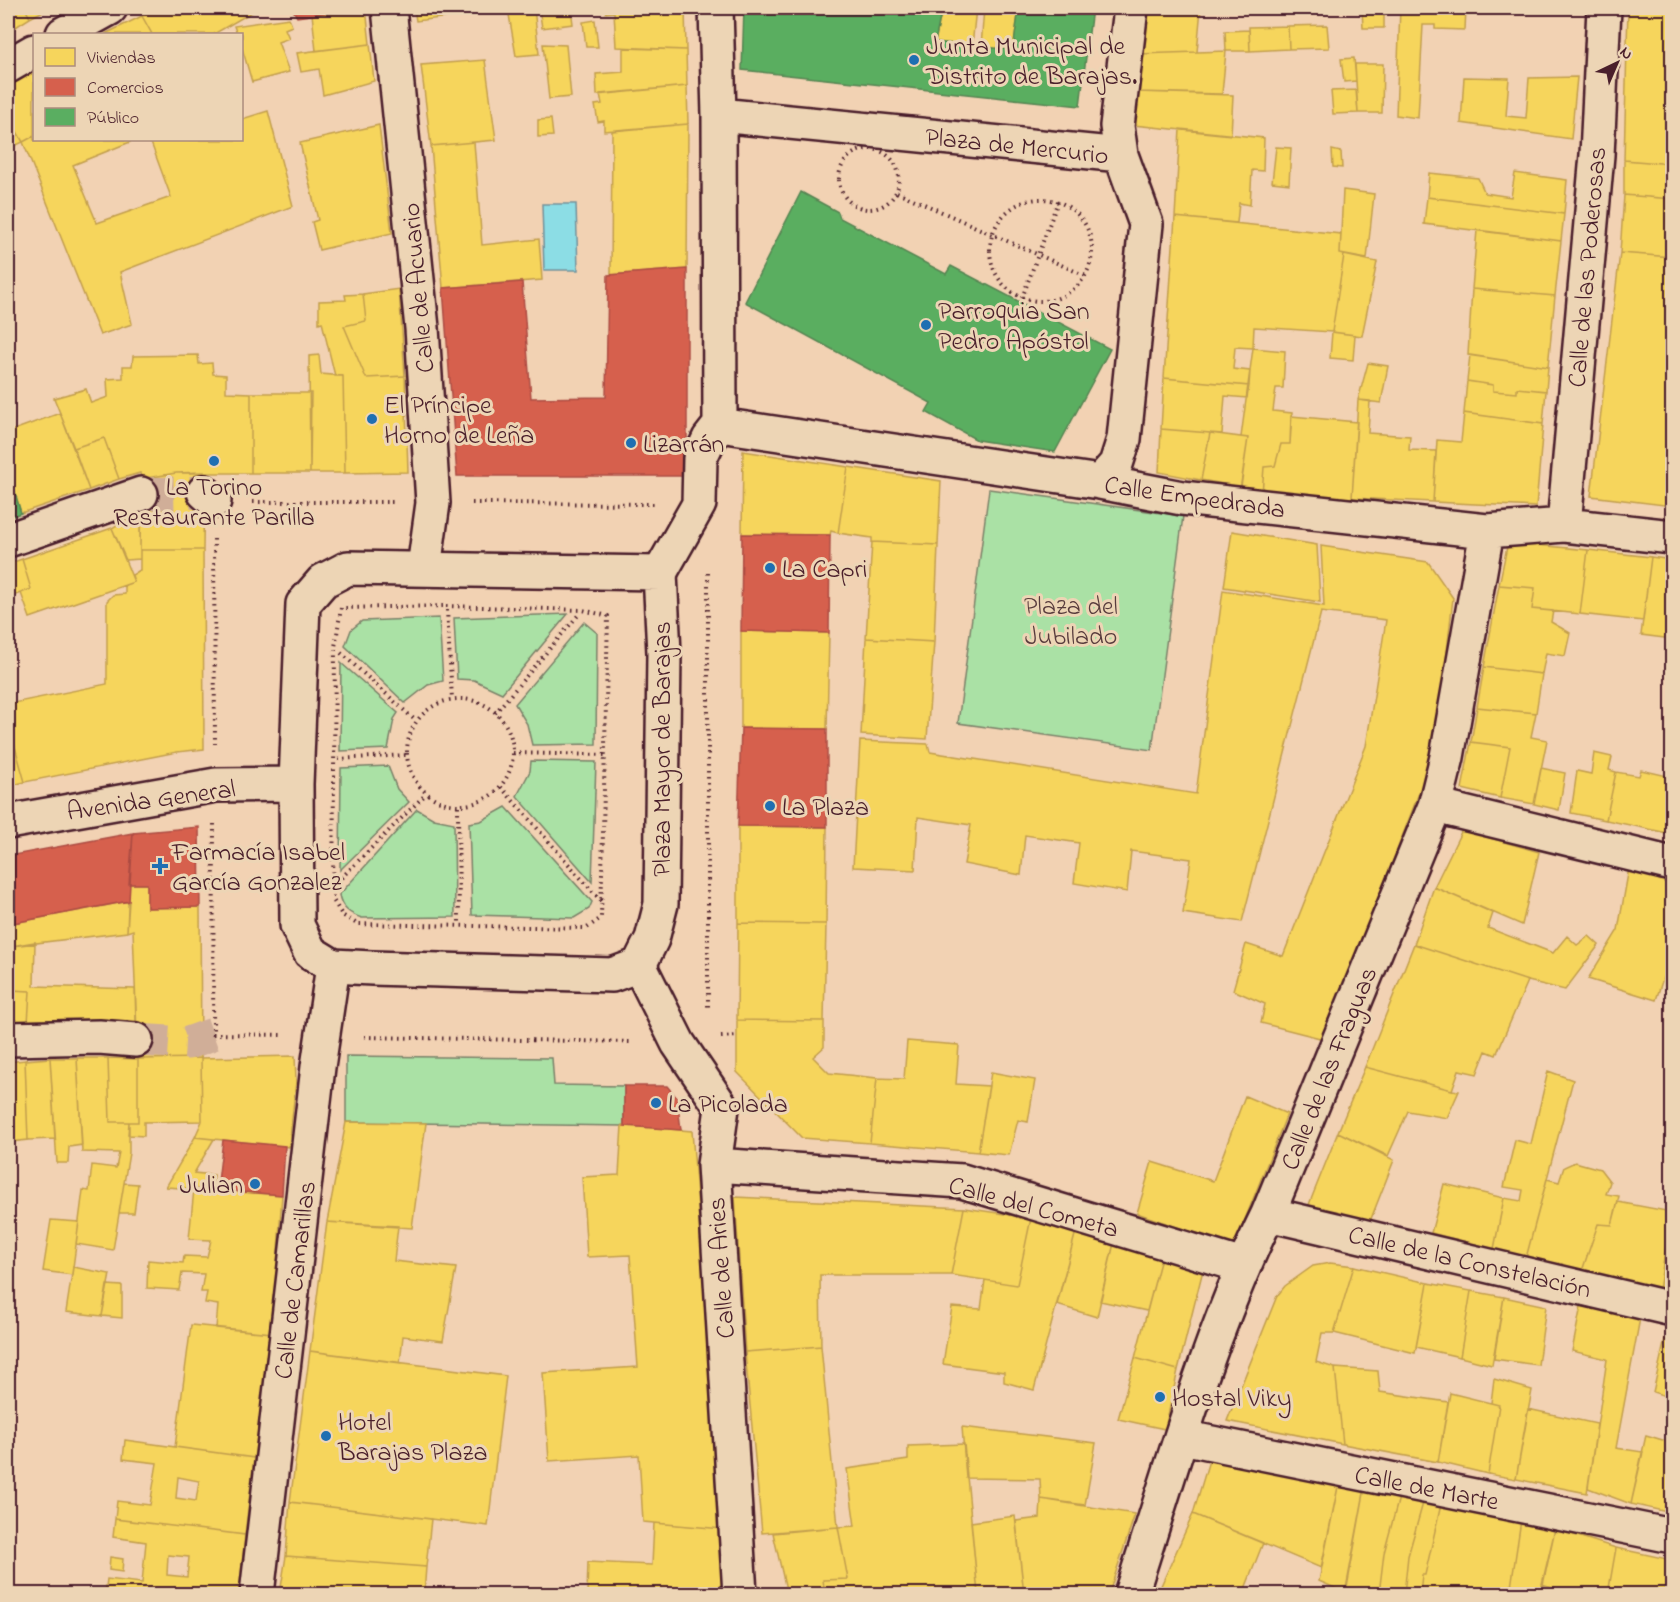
<svg xmlns="http://www.w3.org/2000/svg" width="1680" height="1602" font-family="'Indie Flower',sans-serif">
<rect width="100%" height="100%" fill="#f2d2b3"/>
<filter id="ink" filterUnits="userSpaceOnUse"><feTurbulence type="fractalNoise" baseFrequency=".0167" numOctaves="2"/><feDisplacementMap in="SourceGraphic" scale="12" xChannelSelector="R" yChannelSelector="G"/><feConvolveMatrix kernelMatrix="1 2 1 2 8 2 1 2 1" color-interpolation-filters="sRGB"/></filter>
<g filter="url(#ink)">
<path fill="#aae1a5" stroke="#7a8068" stroke-width="1.5" d="M989,489l194,27 -31,234 -194,-27z
M568,614l-66,79 -28,-13 -17,-1 -3,-61z
M439,618l4,63 -15,4 -23,18 -60,-57 6,-16 11,-9z
M584,622l13,11 -1,111 -64,1 -5,-21 -12,-20z
M341,663l57,50 -4,6 -6,30 -48,2z
M531,761l65,1 -4,120 -75,-86 13,-25z
M388,766l9,23 12,13 -69,68 1,-102z
M506,807l86,95 -3,7 -15,9 -102,-3 -3,-92 12,-2z
M417,809l17,10 20,4 1,94 -93,1c-12,-4 -20,-9 -23,-23z
M346,1056l206,2 2,27 70,1v40l-278,-4z"/>
<path fill="#8cdde5" stroke="#72919b" stroke-width="1.5" d="M542,204h34l2,66h-34z"/>
<path fill="#f6d55c" stroke="#c29e4d" stroke-width="1.5" fill-rule="evenodd" d="M8,8h17l5,10 -22,14z
M25,8h24l-19,10z
M156,8h103l-45,26h-62l-10,-18z
M366,8l4,36 -54,7 -4,-37z
M414,8h102v1l-100,12z
M534,8l5,46 -23,2 -8,-47z
M539,8h32l2,16 -31,4z
M605,8h80l1,42 -70,-3 -2,-35 -8,1z
M942,8h34l-4,38 -37,-4z
M984,8h35l-6,42 -32,-3z
M1144,8h57l-4,44 -58,2z
M1362,8h22v20h-21z
M1400,8h66l-1,22 -30,-1v-4h-12l-5,93 -22,-3z
M1628,8h44v156l-48,-4z
M142,16l10,18h-47z
M289,18l3,8 -7,3 4,9 -11,4 11,30 -37,10 -10,-34v-14h-5l-3,-8z
M595,20l3,27h-12l-3,-25z
M1327,25l2,23 -40,1 -1,-23z
M1288,26l1,23 -39,2 -1,-24z
M1249,30l1,21h-24l-1,-20z
M370,44l4,37 -51,14 -4,-26 -18,3 -4,-19z
M543,44l23,1 5,52 -22,2z
M623,48l63,2 1,36 -90,9 -1,-21 27,-2z
M1226,51l-4,43 -85,-2 2,-38z
M1354,58l2,23 -12,1 -3,-23z
M485,60l11,80 -65,6 -10,-81z
M1355,64h28l-1,49h-24z
M34,71v65l-11,6 -13,-22 -2,1v-36z
M1464,77l45,1 -3,38 20,2 3,-40 48,-1 -6,62 -110,-16z
M687,86l1,38 -84,7v-10l-6,1 -3,-17 7,-1 -2,-10z
M1356,90l2,23 -25,1 -2,-23z
M1137,92l96,3 -2,40 -98,-10z
M268,111l25,95 -173,66 12,52 -32,11 -77,-193 11,-6v4h95l1,2 -57,23 24,58 74,-26 -21,-57h92v-21z
M551,119l2,17 -15,1v-17z
M10,120l13,22 -15,7v-28z
M688,124l-1,145 -76,6 1,-144z
M379,125l13,108 -73,17 -7,-28 6,-2 -18,-77z
M1180,129l84,9 -1,33 -11,-1 -2,35 -11,-2 -2,20 -62,-6z
M474,142l8,103 57,-6 3,41 -99,8 -12,-142z
M1276,147l15,1 -2,36 -17,-2z
M1332,150l9,2 1,16 -9,-1z
M1624,160l48,4v35l-48,-4z
M1429,173l49,5 7,15 26,4 4,-24 52,7 -3,34 -137,-17z
M1343,190l31,4 -7,65 -27,-5z
M1624,195l48,4v58l-52,-4z
M1427,197l137,17 -3,27 -137,-17z
M1175,217l166,17 -1,20 4,1 -12,77 -78,-5 -1,21 -18,-1 -2,22 17,2 -1,15 -85,-8z
M1477,230l84,11 -6,55 -83,-7z
M1620,253l52,4v249l-81,-10z
M1344,255l33,7 -15,74 -30,-4z
M399,289l6,87 -39,2 -22,-52 22,-5 -3,-27z
M1472,289l83,7 -7,71 -80,-12z
M363,294l3,27 -22,5 22,52 39,-2 3,96 -63,1 -2,-97h-8l-13,-54 -3,1v-22l27,-1 -1,-5z
M1332,332l23,3 -2,25 -23,-2z
M1253,348l32,3 -2,37h-7l-3,23 19,2 -2,31h-9l-6,22 -11,1 -2,27 -22,-4 8,-52 -7,-1z
M198,355l1,9 13,-1 1,11 13,1v17l25,1v80h-75l-35,6 -1,-6 -21,6 -15,-41 -30,10 -20,-50 32,-9 5,14 17,-6 -1,-18 16,-1v-12h9l1,-10z
M319,355l2,19 22,2 2,97h-35l-1,-117z
M1470,355l78,12 -2,24 -29,-3v5l-24,-2v-6l-26,-4z
M1368,363l20,3 -7,37 -23,-3z
M1164,378l85,8 -2,12 -22,-2 -3,38 -61,-5z
M1467,381l26,4v6l24,2v-5l29,3 -3,33 -79,-11z
M251,393h60l-1,80h-59z
M1358,400l12,1 -2,32 42,3 -1,14 27,1 -3,51 -81,-4z
M60,413l29,77 -68,23 -13,-44v-37z
M1464,413l79,11 -7,83 -103,-5 4,-62 24,2z
M1291,416l66,6 -5,76 -90,-4 2,-27 11,-1 6,-22h9z
M1161,429l49,4 -9,47 -42,-8z
M1210,433l38,5 -7,49 -40,-7z
M104,438l15,41 -30,11 -15,-42z
M743,451l105,16 -10,66 -7,-2 -1,4 -88,-1z
M848,467l93,14 -3,64 -66,-3v-4l-34,-5z
M204,472l-1,78h-63l1,-71 35,-6z
M140,511v48l-14,1 -14,-32z
M112,528l22,54 -104,36 -9,-25 10,-4 -9,-30z
M1232,531l85,14 3,57 -96,-15z
M872,542l66,3 -4,97 -68,-4z
M1508,542l80,8 -8,64 -48,-5 3,-21 -36,-3z
M1321,546l107,16 25,36 -17,151 -112,290 -63,-16 4,-19 -32,-14 13,-46 37,12 83,-210 20,-126 -65,-8 -79,310 -59,-9 8,-54 -60,-8 -4,41 -53,-9 5,-40 -54,-8 -4,40 -57,-11 7,-39 -53,-8 -3,53 -62,-3 7,-126 68,3 2,8 266,42 27,-204 101,16z
M140,550h63l1,199 -27,3 -152,30 -17,-60v-18l99,-20v-83l6,-6 12,-1v-9l9,-3 -2,-7 8,-5z
M1588,550l63,7 -8,64 -63,-7z
M1651,557l21,3v79l-31,-4z
M22,559l9,30 -23,9v-34z
M1499,585l36,3 -3,21 21,2 -2,11 19,11 -5,23 -19,-3 -4,21 -58,-7z
M741,631l88,2 -2,96 -86,-1z
M866,638l68,4 -7,97 -66,-4z
M1484,667l58,7 -6,39 -59,-6z
M1477,707l59,6 -5,24 16,3 -13,64 -34,-6 10,-51 -39,-5z
M8,722l17,60 -17,4z
M1471,742l39,5 -10,51 -38,-9z
M1594,753l18,4 -3,13 7,2 -10,48 -35,-7 6,-42 14,3z
M1541,768l24,5 -6,37 -25,-6z
M1641,770l31,7v57l-66,-14 10,-48 23,4z
M738,826l89,1 -1,97 -88,-1z
M1462,830l77,22 -17,73 -88,-38z
M1629,868l43,17v65l-16,50 -68,-21 30,-49z
M129,884h18v24l53,-1 1,151 -63,1 -5,-129 -6,2z
M1434,887l59,26 -5,15 65,25 14,-17 10,9 12,-9 10,9 -34,45 -37,-9 -114,-37z
M129,901l-2,31 -115,14 -1,44 19,1 -2,32h-20v-99z
M738,923l88,1 -2,97 -87,-1z
M35,942l-1,44 101,3 1,33 -108,1 2,-32 -19,-1 1,-44z
M1414,944l114,37 -32,74 -10,-4 -9,23 -18,-4 -7,20 -87,-23z
M737,1020l87,1v26l-11,10 16,16 48,5 -7,65 -68,-5 -65,-66z
M907,1041l52,4 -3,39 33,2 -11,66 -108,-9 7,-65 27,1z
M295,1056l1,25 -7,66 -94,-10 7,-16 -1,-63z
M50,1058h27l5,87 -13,2 -1,16h-11z
M50,1058l5,81 -27,1 -3,-80z
M77,1058h31l2,64h19v31l-16,97 -37,-6 7,-54 6,1 3,-26 24,3 3,-15 -37,-1z
M108,1058l30,1v63h-28z
M201,1058l1,63 -58,1v14l-16,-1 1,-13h9v-63z
M25,1060l3,80 -17,2v10h-3v-90z
M1365,1067l87,23 7,1 -12,27 -39,-7 -20,45 -50,-24z
M1548,1071l25,9 -47,178 -32,-9 10,-51 17,3 2,-11 -19,-3 11,-47 16,4z
M991,1072l44,8 -7,42 -10,-2 -9,35 -31,-3z
M1245,1096l42,18 -53,133 -97,-34 15,-51 61,19z
M346,1122l80,1 -14,105 -85,-6z
M622,1125l70,6 31,398 -80,-7 -4,-67 -90,6 -6,-88 95,-6 -8,-112 -43,2 -5,-80 37,-2z
M1338,1132l56,28 -27,69 -59,-22z
M195,1137l19,2 -20,34 20,2 -1,15 -47,-3z
M1575,1162l25,7 10,13 -4,12 13,2 -7,29 -14,-1 -17,50 -55,-16 21,-79 12,3 5,-15z
M124,1183l14,1 -4,29h-15z
M1444,1184l60,14 -10,51 -63,-16z
M194,1189l88,6 -10,138 -56,-5 2,-23 -13,-2 2,-11h-6l3,-18 -22,-1 -3,17 -32,-2 1,-28 35,3 1,-7 23,1 4,-17 -22,-1z
M735,1197l229,11 -13,67h-131l1,71 -76,6z
M1618,1202l54,10 -13,78 -78,-16 17,-50 14,1z
M964,1208l67,10 -14,67 -66,-10z
M1672,1208v85l-13,-3z
M1031,1218l45,13 -42,159 -30,-8v-10l-61,-8 9,-57 29,2 4,-29 32,5z
M51,1220l28,2 -7,53 -29,-4z
M327,1222l71,4 -4,35 62,7 -13,73 -40,-5 -3,27 -90,-12z
M1076,1231l38,12 -17,74 -40,-12z
M1114,1243l47,15 -14,53 -47,-10z
M1161,1258l42,12 -25,100 -43,-12z
M1330,1263l24,3 -20,67h-12l-6,29 19,6 8,76 -116,-23 50,-125 8,-10 28,-20z
M1354,1266l74,17 -13,70 -81,-20z
M73,1267l37,7 -8,42 -36,-4z
M1428,1283l43,8 -11,66 -44,-10z
M107,1285l15,1v32l-20,-2z
M1471,1291l33,6 -12,68 -32,-8z
M1504,1297l42,9 -8,59 -44,-6z
M1581,1306l59,12 -24,130 27,4 -12,52 -43,-16 19,-129 -35,-8z
M191,1325l81,8 -18,125 -79,-11z
M1665,1339l7,1v58l-19,-6z
M821,1346l17,181 -76,6 -17,-181z
M310,1351l196,25 -18,150 -198,-24z
M1135,1358l43,12 -13,59 -47,-10z
M1335,1368l43,3 2,21 68,10 -10,60 -95,-18z
M1494,1379l38,11 -16,89 -28,-5 11,-69 -8,-2z
M1450,1393l49,12 -11,69 -50,-12z
M1528,1409l69,15 -10,69 -71,-14z
M1672,1416v97l-41,-9 15,-69 20,6z
M962,1427l134,16 -11,62 -44,-6 -1,-20 -74,-1z
M125,1440l129,18 -9,77 -130,-16 2,-18 33,4 7,-42 -34,-4zM178,1477l21,4 -3,20 -20,-3z
M964,1444l14,150h-153l-2,-14 25,-1 -10,-52 17,-1 -8,-57 61,-9v-14z
M1210,1457l129,25 -18,86 -128,-54z
M1339,1482h27l-20,111 -27,-12z
M1366,1482l35,8 -17,63 -5,41h-34z
M1401,1490l24,6 -17,60 -4,38h-25l5,-41z
M1425,1496l17,4 -17,75h-3l-2,19h-16l4,-38z
M1041,1499l94,15 -25,76 -35,4h-51l-8,-73 24,-3z
M1442,1500l79,20 -11,74h-90l2,-19h3z
M290,1502l141,17 -5,48 -140,-11z
M1193,1514l70,29 -20,51h-63l-20,-6z
M1015,1516l9,78h-46l-7,-72z
M115,1519l130,16 -6,59h-134l2,-15 35,4 4,-41 -33,-5zM168,1555l21,2 -2,20 -20,-2z
M1521,1520l34,9 -14,65h-31z
M654,1523l69,6 2,65h-138l1,-32 64,3z
M838,1527l10,52 -25,1 2,14h-38l-14,-61z
M1555,1529l61,19 -8,46h-34l-32,-10z
M1616,1548l56,12v34h-64z
M286,1556l140,11 -2,27h-144z
M110,1557l13,2 -1,13 -13,-2z"/>
<path fill="#d6604d" stroke="#ac4c43" stroke-width="1.5" d="M292,8h68l-63,9z
M687,269v207h-230l-14,-188 79,-6 9,116 75,-1 2,-122z
M742,534l88,1 -1,98 -88,-2z
M741,728l86,1v98l-89,-1z
M199,827l1,80 -53,1v-24h-18l4,-51z
M133,833l-4,68 -121,23v-68z
M624,1086h43l10,12 4,32 -57,-4z
M223,1140l62,6 -3,49 -65,-5z"/>
<path fill="#5aae61" stroke="#558351" stroke-width="1.5" d="M744,8h198l-7,34 78,8 6,-42h73l-12,98 -338,-36z
M801,192l37,20 2,6 106,56 5,-8 159,83 -55,103 -78,-12 -51,-28 5,-9 -186,-101z
M8,469l13,44 -13,5z"/>
<g fill="none" stroke-linecap="round" stroke-linejoin="round">
<path stroke="#d0ae98" stroke-width="33" stroke-dasharray="33 16" stroke-linecap="butt" d="M141,494l63,-2
M136,1040l52,3 25,-9"/>
<g stroke="#4a1f2b" stroke-width="38">
<path id="street" d="M389,8l33,320 11,175 -9,65
M63,34l47,-26
M8,66l26,-15
M719,115l402,40
M720,425l380,57 82,16 305,33 77,-6 108,12
M1100,482l16,-18 8,-25 22,-215 -25,-69 -4,-29 14,-118
M204,492l10,9
M1564,525l33,-370 7,-147
M8,540l133,-46
M660,573l39,-69 1,-46 9,-19 11,-14 -1,-310 -3,-107
M1435,806l237,58
M639,965l39,78 44,65 -8,57 26,429
M8,1039l91,-2 37,3
M714,1165l248,16 281,85
M1268,1214l404,95
M1182,1437l490,99
M257,1594l61,-527 15,-101
M1131,1594c41,-127 78,-260 137,-380l167,-408 12,-49 40,-226"/>
</g>
<g stroke="#4a1f2b" stroke-width="38">
<path id="secondary" d="M348,568l312,5 4,80 -3,251 -9,35 -13,26 -27,10 -240,-7 -39,-2 -23,-14 -13,-27 -1,-141 7,-180 20,-23z
M8,822l208,-37 80,-1"/>
</g>
<path stroke="#4a1f2b" stroke-width="4" stroke-dasharray="1.5 4.5" stroke-linecap="butt" d="M839 179a30 30 0 1 1 60 0a30 30 0 1 1-60 0Z
M897,192l189,84
M990 250a51 51 0 1 1 102 0a51 51 0 1 1-102 0Z
M1022,298l36,-97
M253,502h140
M472,503l182,1
M214,539l1,205
M708,573v437
M446,606l137,4 25,6 -7,302 -14,10 -230,-4 -15,-9 -9,-15 2,-253 6,-39z
M447,610l5,89
M341,653l75,68
M407 752a53 53 0 1 1 106 0a53 53 0 1 1-106 0Z
M495,713l85,-100
M513,753l92,2
M338,759l68,-4
M501,787l100,114
M458,806l1,118
M214,824l-1,210 71,1
M337,882l89,-88
M364,1037l268,5
M721,1037l16,-1"/>
<use href="#street" stroke="#edd5b5" stroke-width="33"/>
<use href="#secondary" stroke="#edd5b5" stroke-width="33"/>
</g>
</g>
<g fill="#1f6fb2" stroke="#edd5b5" stroke-width="2">
<circle cx="914" cy="60" r="6"/>
<circle cx="926" cy="325" r="6"/>
<circle cx="372" cy="419" r="6"/>
<circle cx="631" cy="443" r="6"/>
<circle cx="214" cy="461" r="6"/>
<circle cx="770" cy="568" r="6"/>
<circle cx="770" cy="806" r="6"/>
<path d="M157 857h6v6h6v6h-6v6h-6v-6h-6v-6h6z"/>
<circle cx="656" cy="1103" r="6"/>
<circle cx="255" cy="1184" r="6"/>
<circle cx="1160" cy="1397" r="6"/>
<circle cx="326" cy="1436" r="6"/>
</g>
<g text-anchor="middle" stroke-width="6" stroke-linejoin="round" paint-order="stroke">
<g font-size="26" fill="#4a1f2b" stroke="#edd5b5" text-anchor="start">
<text x="926" y="54">Junta Municipal de<tspan x="926" dy="30">Distrito de Barajas.</tspan></text>
<text x="938" y="319">Parroquia San<tspan x="938" dy="30">Pedro Apóstol</tspan></text>
<text x="384" y="413">El Príncipe<tspan x="384" dy="30">Horno de Leña</tspan></text>
<text x="643" y="452">Lizarrán</text>
<text x="214" y="495" text-anchor="middle">La Torino<tspan x="214" dy="30">Restaurante Parilla</tspan></text>
<text x="782" y="577">La Capri</text>
<text x="782" y="815">La Plaza</text>
<text x="172" y="860">Farmacía Isabel<tspan x="172" dy="30">García Gonzalez</tspan></text>
<text x="668" y="1112">La Picolada</text>
<text x="243" y="1193" text-anchor="end">Julian</text>
<text x="1172" y="1406">Hostal Viky</text>
<text x="338" y="1430">Hotel<tspan x="338" dy="30">Barajas Plaza</tspan></text>
</g>
<g font-size="26" fill="#4a1f2b" stroke="#edd5b5">
<text transform="translate(1017 145) rotate(6)" y="9">Plaza de Mercurio</text>
<text transform="translate(1586 267) rotate(-85)" y="9">Calle de las Poderosas</text>
<text transform="translate(417 288) rotate(-95)" y="9">Calle de Acuario</text>
<text transform="translate(1195 496) rotate(8)" y="9">Calle Empedrada</text>
<text transform="translate(661 749) rotate(-90)" y="9">Plaza Mayor de Barajas</text>
<text transform="translate(151 799) rotate(-8)" y="9">Avenida General</text>
<text transform="translate(1328 1068) rotate(-68)" y="9">Calle de las Fraguas</text>
<text transform="translate(1034 1206) rotate(15)" y="9">Calle del Cometa</text>
<text transform="translate(1470 1261) rotate(13)" y="9">Calle de la Constelación</text>
<text transform="translate(720 1268) rotate(-94)" y="9">Calle de Aries</text>
<text transform="translate(294 1280) rotate(-83)" y="9">Calle de Camarillas</text>
<text transform="translate(1427 1487) rotate(11)" y="9">Calle de Marte</text>
</g>
<g font-size="26" fill="#583c3d" stroke="#edd5b5">
<text x="1071" y="614">Plaza del<tspan x="1071" dy="30">Jubilado</tspan></text>
</g>
</g>
<rect width="1680" height="1602" fill="none" stroke="#edd5b5" stroke-width="30"/>
<rect x="15" y="15" width="1650" height="1572" fill="none" stroke="#4a1f2b" stroke-width="2" filter="url(#ink)"/>
<rect x="33" y="33" width="210" height="108" fill="#edd5b5" stroke="#ac8c7e" stroke-width="1.5"/>
<rect x="45" y="48" width="30" height="18" fill="#f6d55c" stroke="#ac8c7e" stroke-width="1.5"/>
<text x="87" y="63" font-size="18" fill="#4a1f2b">Viviendas</text>
<rect x="45" y="78" width="30" height="18" fill="#d6604d" stroke="#ac8c7e" stroke-width="1.5"/>
<text x="87" y="93" font-size="18" fill="#4a1f2b">Comercios</text>
<rect x="45" y="108" width="30" height="18" fill="#5aae61" stroke="#ac8c7e" stroke-width="1.5"/>
<text x="87" y="123" font-size="18" fill="#4a1f2b">Público</text>
<g transform="translate(1617 63) rotate(44)" stroke="#edd5b5" stroke-width="4.5" paint-order="stroke">
<path d="M0-4.5L10 22L0 15L-10 22Z" fill="#4a1f2b"/>
<text y="-9" font-size="16" font-weight="bold" text-anchor="middle" fill="#4a1f2b">N</text>
</g>
</svg>
